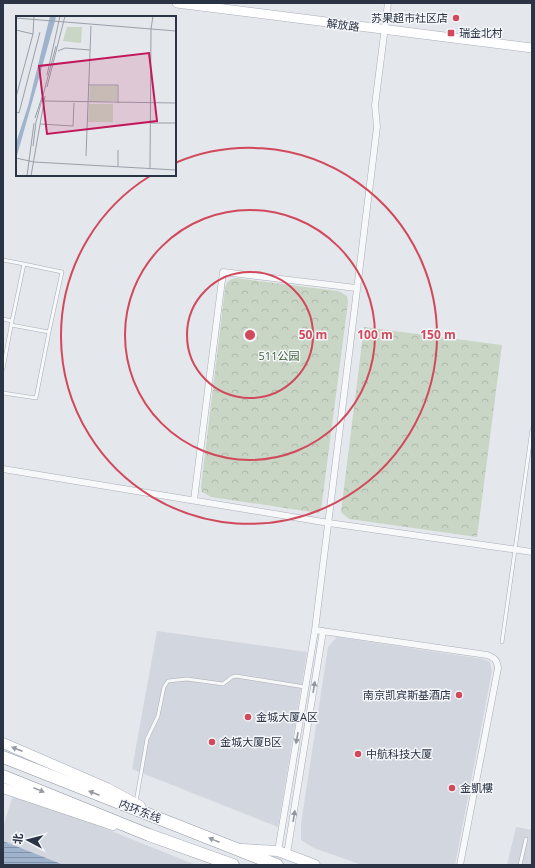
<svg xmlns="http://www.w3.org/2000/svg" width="535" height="868" font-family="'Open Sans','Noto Sans SC',sans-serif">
<defs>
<pattern id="park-crowns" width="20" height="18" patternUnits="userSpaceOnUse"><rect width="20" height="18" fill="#c9d6c5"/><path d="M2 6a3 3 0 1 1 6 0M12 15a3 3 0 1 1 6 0" fill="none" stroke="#adb8ab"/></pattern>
<pattern id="water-rules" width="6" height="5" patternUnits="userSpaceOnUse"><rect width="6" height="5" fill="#9fb4cc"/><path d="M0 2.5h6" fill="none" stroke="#8293a7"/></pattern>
</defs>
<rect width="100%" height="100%" fill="#e4e7ec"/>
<path fill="#d2d6de" d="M157,631l150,21 -29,175 -146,-58z
M337,637l146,22 7,3 2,9 -37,194h-93l-48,-17 -13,-8v-16l27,-177z
M14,792l182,73h-132l-61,-24v-14z
M516,827l16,3v35h-25z"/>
<path fill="url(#park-crowns)" d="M235,278l103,13 9,5 1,6 -27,208 -2,3 -108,-16 -9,-5 -1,-5 24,-198c1,-7 4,-9 10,-11z
M364,327l138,18 -25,192 -128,-18 -8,-7z"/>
<path fill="url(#water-rules)" d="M3,841l61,24h-61z"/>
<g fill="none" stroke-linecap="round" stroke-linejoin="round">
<g stroke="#a9aeb7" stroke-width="4">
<path id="lane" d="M3,260l21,4 -12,57
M24,264l38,8 -13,60
M3,319l9,2 -9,48
M3,393l33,5 13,-66 -38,-7
M502,642l30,-213
M136,802l11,-63 11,-23 6,-29 4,-6 19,-2 36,5 9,-7 4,-1 69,11
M520,865l6,-26"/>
</g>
<g stroke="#a9aeb7" stroke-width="7">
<path id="street" d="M3,469l326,54 203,29
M194,500l29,-228 133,16
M315,630l172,25c8,3 10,5 11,13l-38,197
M278,851l37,-221 62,-503 -2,-22 13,-102
M287,854l36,-223"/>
</g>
<g stroke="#a9aeb7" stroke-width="10">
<path id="secondary" d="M177,3l355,45"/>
</g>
<g stroke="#a3abb8" stroke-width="11">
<path id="primary" d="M3,743l104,45 33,18
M3,788l110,37
M242,849l36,2 37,14"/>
</g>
<g stroke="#8b94a3" stroke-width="13">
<path id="highway" d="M3,757l274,108
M3,776l146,59 84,30"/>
</g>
<use href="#lane" stroke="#f7f8fa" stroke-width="3"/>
<use href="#street" stroke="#f7f8fa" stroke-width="6"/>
<use href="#secondary" stroke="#fff" stroke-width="9"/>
<use href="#primary" stroke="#fff" stroke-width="10"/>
<use href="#highway" stroke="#fff" stroke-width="12"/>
</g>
<defs><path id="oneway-solid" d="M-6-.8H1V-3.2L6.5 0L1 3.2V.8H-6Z"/></defs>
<g fill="#9196a0">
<use href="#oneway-solid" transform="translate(314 687) rotate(-81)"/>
<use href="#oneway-solid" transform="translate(297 738) rotate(100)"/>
<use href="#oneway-solid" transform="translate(294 816) rotate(-81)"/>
</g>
<g fill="#959aa2">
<use href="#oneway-solid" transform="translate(17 749) rotate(-159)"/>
<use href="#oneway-solid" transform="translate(39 790) rotate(22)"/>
<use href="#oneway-solid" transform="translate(94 793) rotate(-159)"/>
<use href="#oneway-solid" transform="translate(214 840) rotate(-158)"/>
</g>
<g fill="none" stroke="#d1495b" stroke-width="2">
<circle cx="250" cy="335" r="63"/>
<circle cx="250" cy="335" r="125"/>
<path d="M175 163A188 188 0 1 1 150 176"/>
</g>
<g fill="#d1495b" stroke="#f4f6f9" stroke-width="1.5">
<circle cx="456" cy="18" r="4"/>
<rect x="447" y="29" width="8" height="8" rx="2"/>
<circle cx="459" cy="695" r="4"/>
<circle cx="248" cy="717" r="4"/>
<circle cx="212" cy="742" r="4"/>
<circle cx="358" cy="754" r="4"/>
<circle cx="452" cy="788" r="4"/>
</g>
<g text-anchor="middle" stroke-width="3" stroke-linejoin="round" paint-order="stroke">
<g font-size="11" fill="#2b3445" stroke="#f4f6f9" text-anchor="start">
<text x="448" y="22" text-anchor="end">苏果超市社区店</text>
<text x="459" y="37">瑞金北村</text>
<text x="451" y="699" text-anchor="end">南京凯宾斯基酒店</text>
<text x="256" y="721">金城大厦A区</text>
<text x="220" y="746">金城大厦B区</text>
<text x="366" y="758">中航科技大厦</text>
<text x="460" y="792">金凱樓</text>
</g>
<g font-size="11" fill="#2b3445" stroke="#f4f6f9">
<text transform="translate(343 25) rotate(7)" y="4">解放路</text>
<text transform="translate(140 811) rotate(21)" y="4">内环东线</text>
</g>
<g font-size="11" fill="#3f6138" stroke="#f4f6f9">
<text x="279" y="360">511公园</text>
</g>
</g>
<g transform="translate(16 16)">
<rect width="160" height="160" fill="#e4e7ec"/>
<path d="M51,11h15l-1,16 -18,-2zM74,70h27v15l-28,1zM73,88h24v18h-25z" fill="#c9d6c5"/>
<path d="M34,0h6l-1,5 -39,138v-16l12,-37z" fill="#9fb4cc"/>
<path fill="none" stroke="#9a9fa9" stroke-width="1" d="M0,2l160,13M135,13l2,-13M0,14l17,4M42,35l7,-3 25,2M31,59l13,-59M72,69h30v18M31,71l18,-71M0,81l17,-63 1,-18M29,85l131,2M0,96l3,1 21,-81M19,102l7,-21M135,107h25M24,108l33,2 1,-23M17,130l3,-24 20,-76M70,140l5,-130M0,142l18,4M18,146l142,8M102,150v-16M134,152l1,-139M11,160l7,-53M15,160l14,-80"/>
<path fill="#c2185b" fill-opacity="0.15" stroke="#c2185b" stroke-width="2" d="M133,37l8,68 -110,13 -8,-68z"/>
<rect width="160" height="160" fill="none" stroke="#2b3445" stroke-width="2"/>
</g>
<circle cx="250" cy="335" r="6" fill="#d1495b" stroke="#f4f6f9" stroke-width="2"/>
<g font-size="12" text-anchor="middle" font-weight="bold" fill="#d1495b" stroke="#f4f6f9" stroke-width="3" stroke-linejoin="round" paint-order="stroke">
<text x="313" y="339">50 m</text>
<text x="375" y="339">100 m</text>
<text x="438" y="339">150 m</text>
</g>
<rect width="535" height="868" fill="none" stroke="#2b3445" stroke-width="8"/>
<g transform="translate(28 840) rotate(277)" stroke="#f4f6f9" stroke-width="3" paint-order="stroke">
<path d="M0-3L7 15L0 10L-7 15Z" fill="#2b3445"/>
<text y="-6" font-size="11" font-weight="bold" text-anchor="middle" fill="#2b3445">北</text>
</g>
</svg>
